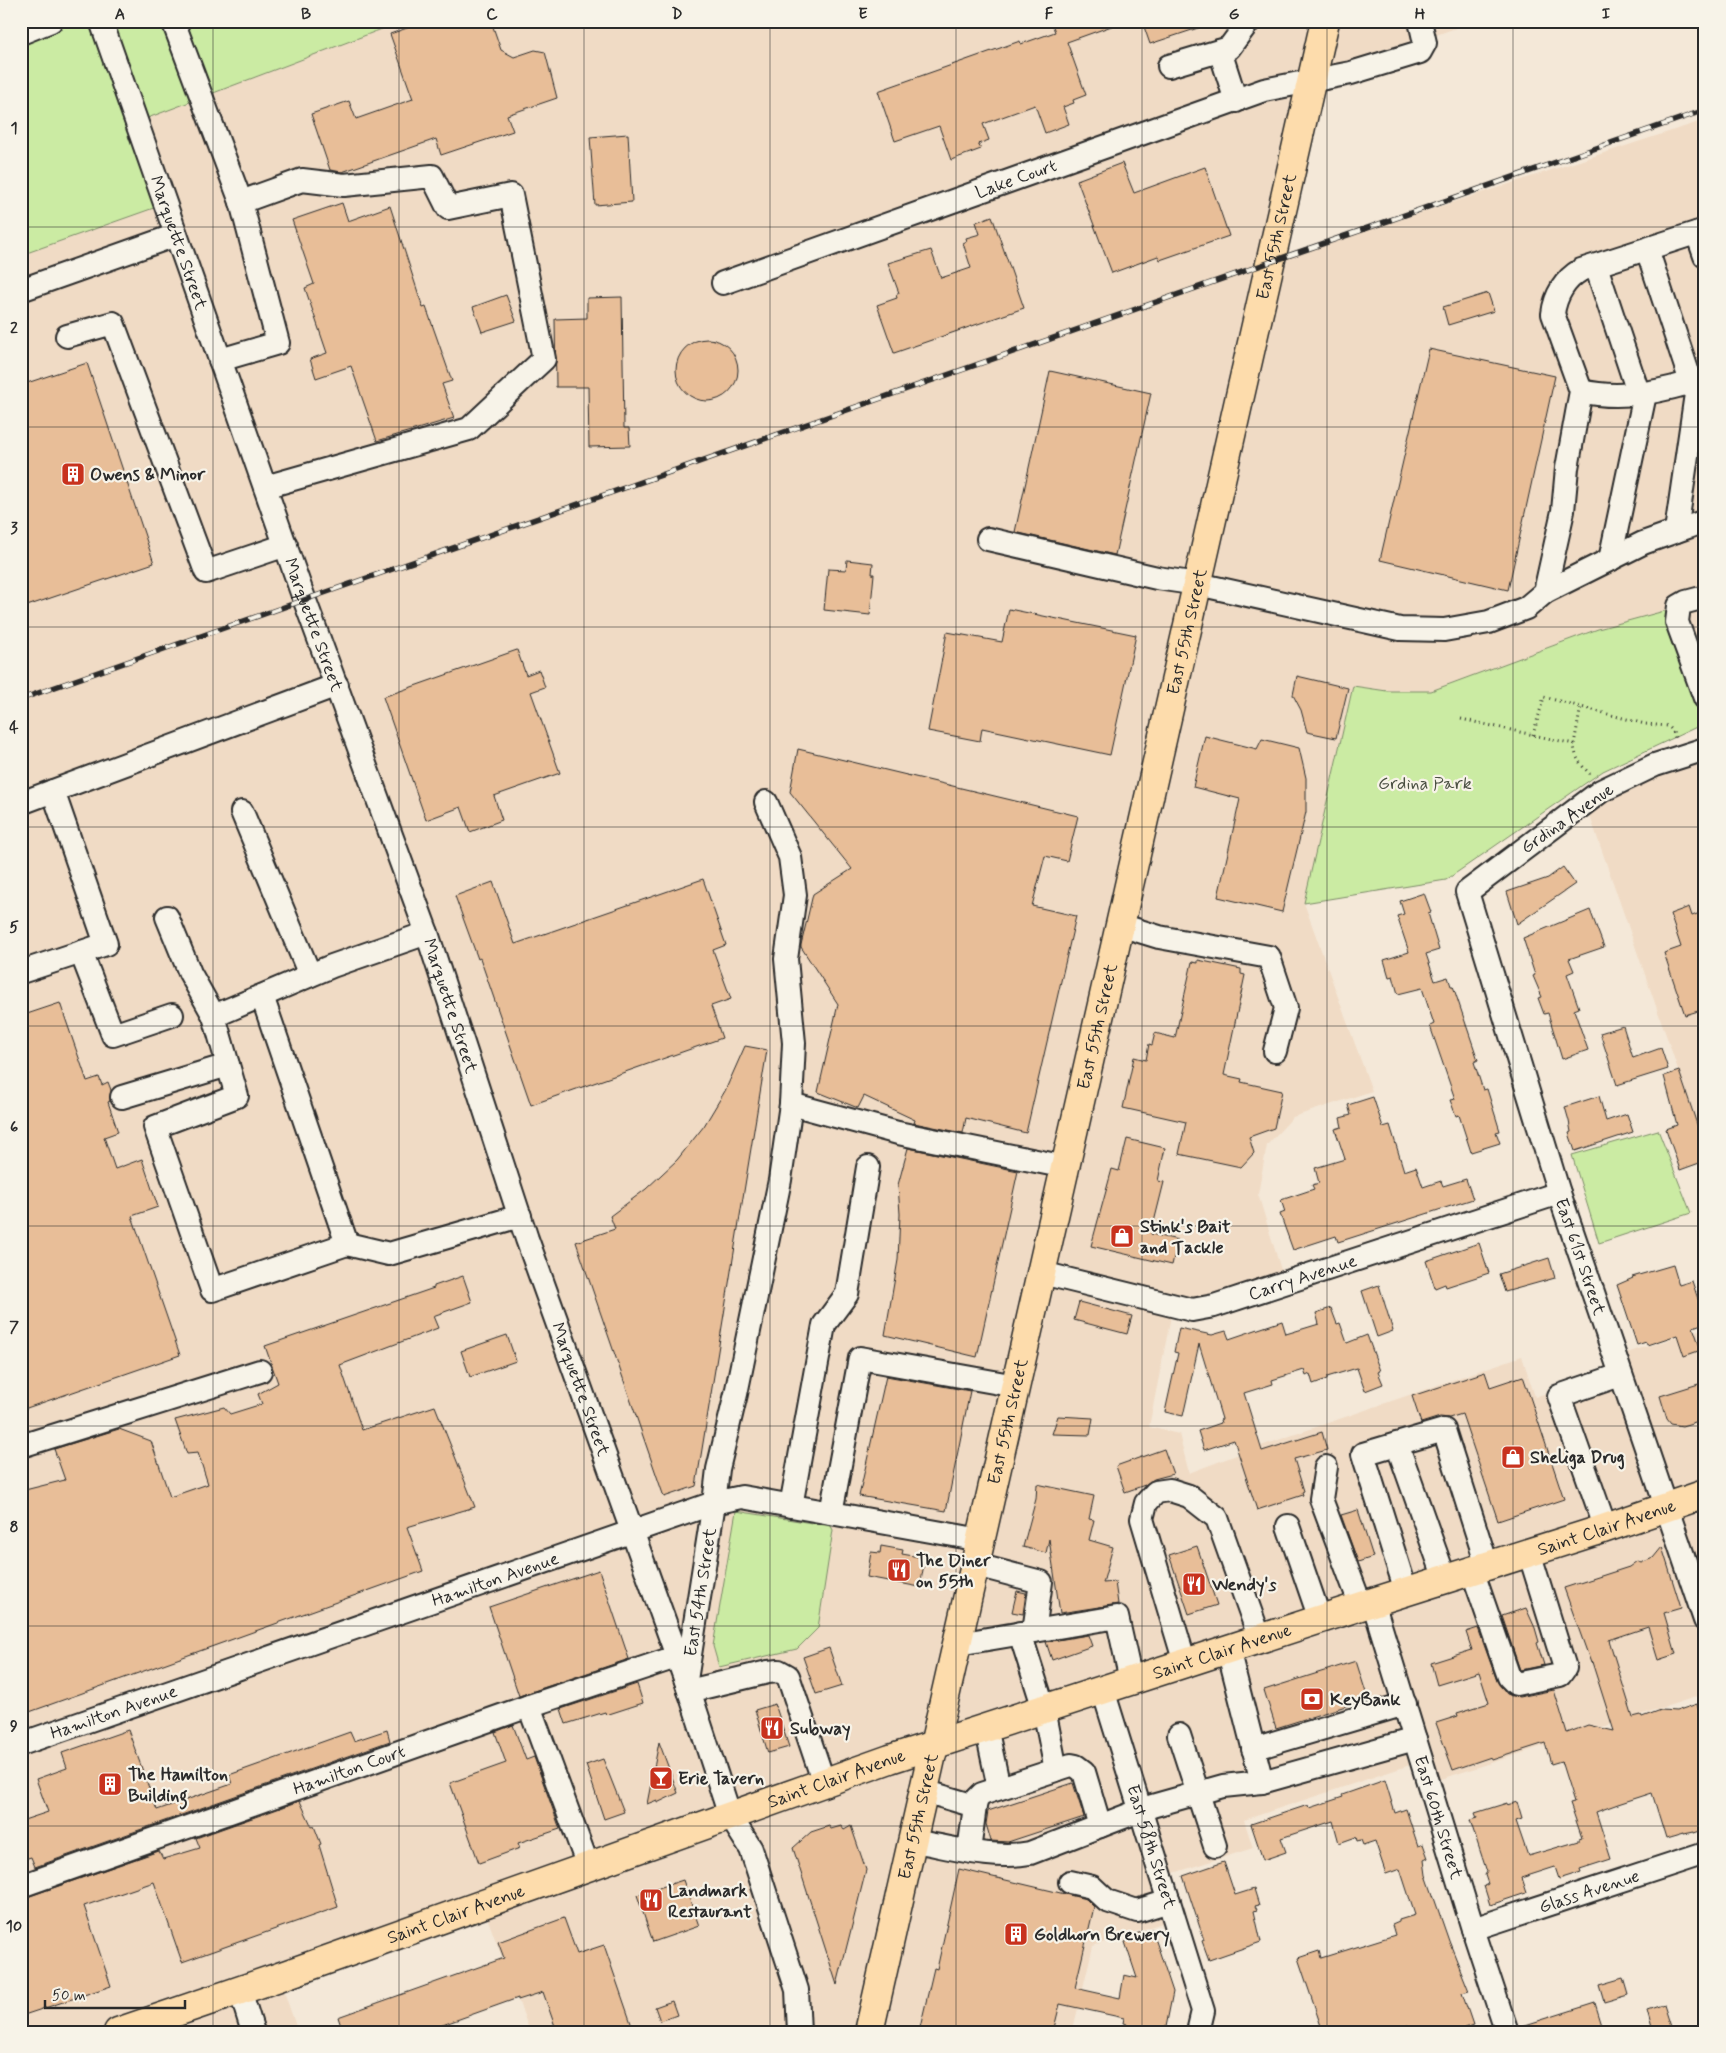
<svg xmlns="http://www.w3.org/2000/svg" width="1726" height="2053" font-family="Mynerve,sans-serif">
<rect width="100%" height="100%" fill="#f4e8d8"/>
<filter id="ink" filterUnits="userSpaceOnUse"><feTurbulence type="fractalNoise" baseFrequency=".02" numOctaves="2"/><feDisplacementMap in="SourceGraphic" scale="10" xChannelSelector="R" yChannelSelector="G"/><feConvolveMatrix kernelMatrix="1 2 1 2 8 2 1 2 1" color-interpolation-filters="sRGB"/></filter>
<g filter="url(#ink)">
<path fill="#f0dbc5" d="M403,21h1072l-163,59 -40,178 26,-5 407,-133v585l-27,-97 -80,21 -167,62h-44l-34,-5 -49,217 68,188 -79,26 -26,28 -9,49 27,89 -112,23 -24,121 30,7 10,39 66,-25 267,-92 13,41 82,-29 -3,-11 91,-29v366l-276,89 -7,-22 -178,59 9,28 -92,29 13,42 -81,27 -20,83 10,3h-553l-48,-128 -203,73 19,55h-277v-1777l144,-51 -29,-82z
M1705,749v398l-120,-345z"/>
<path fill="#cbeba3" stroke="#7b8b67" d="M51,21h352l-266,101 28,82 -144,51v-222z
M1679,607l26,75v41l-102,48 -157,109 -142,23 49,-217 34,5h44l167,-62z
M1658,1130l33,83 -92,30 -27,-88z
M736,1511l95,15 2,4 -15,98 -21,21 -78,18 -6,-21z"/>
<path fill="#e8be98" stroke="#2b2b2b" d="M427,21h64l10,29 13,7 21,-7 10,2 12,46 -50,17 6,16 -72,24 -5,-16 -94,33 -12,-2 -19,-56 38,-13 7,18 57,-20 -23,-65z
M1051,21h69v2l-53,19 19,53 -13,5 1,3 -11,4 6,17 -24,9 -10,-28 -52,19 6,16 -11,4 3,5 -30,11 -12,-34 -44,15 -17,-50 142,-50 1,3 34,-12z
M1142,21h68v3l-60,20z
M628,134l4,68 -37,3 -5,-68z
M1122,163l12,30 71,-26 24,69 -69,24 -2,-4 -46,17 -35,-93z
M342,203l6,18 42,-15 33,102 3,-1 26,74 -10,3 12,34 -77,23 -26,-75 -35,12 -6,-19 17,-6 -22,-65 9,-4 -22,-64z
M992,216l32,92 -130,45 -17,-48 20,-7 -1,-3 3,-2 -11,-30 43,-13 10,28 30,-10 -8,-25 4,-2 -1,-3 14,-4 -4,-12z
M1488,293l6,18 -46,14 -5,-18z
M506,295l10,26 -34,11 -9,-25z
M622,297l2,131h5l1,18 -41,1 -1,-60h-32l-1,-68 32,-1v-20z
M676 370a31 31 0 1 1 62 0a31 31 0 1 1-62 0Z
M1429,349l126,27 -47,214 -128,-30z
M87,363l67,200 -133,45v-223z
M1050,371l101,22 -36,162 -100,-23z
M847,560l26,3 -1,11h2l-4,41 -46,-5 4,-41 18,1z
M1009,609l127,26 -26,120 -128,-27 -2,13 -52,-10 19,-99 55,10z
M517,650l9,25 13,-5 6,17 -14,5 29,81 -66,23 8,24 -32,12 -9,-25 -35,13 -43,-123z
M1297,676l51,12 -12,50 -29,-6 -6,-22 -8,-15z
M1205,736l52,13 5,-10 37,9 7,30v34l-24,100 -64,-15 22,-98 -47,-12z
M798,749l280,67 -11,45 -22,-5 -13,50 44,10 -50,217 -60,-15 -3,15 -49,-10 1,-3 -51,-24 -6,12 -40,-16 20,-88 -37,-57v-2l12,-51 39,-25 -62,-77z
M1563,867l12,17 -58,40 -10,-32 41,-14z
M703,879l23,66 -13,5 18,49 -20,7 11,32 -191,67 -51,-147 -2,1 -23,-63 38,-14 22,62z
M1424,893l7,19 -3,1 11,37 -13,4 9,27 13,-4 3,9h2l25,74 -4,2 9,28 4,-1 13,42 -4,1 4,11 -29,9 -12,-37 -3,1 -6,-16 5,-1 -25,-73 4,-2 -12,-36 -24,6 -5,-18 -4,1 -5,-17 25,-8 -12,-36 7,-2 -4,-13z
M1689,907l3,9 13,-5v98l-20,6 -21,-62 17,-6 -11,-33z
M1590,910l14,37 -35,12 5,12 -7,3 12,34 -5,2 14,40 -26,9 -14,-46 -4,1 -6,-16 4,-1 -9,-21 2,-1 -12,-37z
M1198,960l43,9v5l4,1 -21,100 18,4 -1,3 41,9 -8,37 -25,9 5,16 -13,14 -62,-13 7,-32 -63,-14 11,-51 12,3 3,-16 3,1 3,-12 20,5 17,-76 6,1z
M60,1003l27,78 12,-4 3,8 6,-3 3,8 -1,11 -2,1 10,30 -14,5 11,32 27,-10 16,48 -26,9 48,139 -159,55v-394z
M1623,1026l10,32 28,-10 7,21 -51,16 -17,-52z
M745,1046l22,4 -71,436 -32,11 -88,-255 39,-13 -5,-13 36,-27 31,-29 27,-34 21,-35z
M1679,1071l26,77v13l-25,9 -14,-41 11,-4 -13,-49z
M1599,1096l7,25 21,-7 6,18 -58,19 -6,-18 2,-1 -2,-11 -4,-14z
M1373,1097l10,30 7,-2 14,46 12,-4 7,20 18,-6 2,5 23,-7 7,20 -135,43 -2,-6 -43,14 -13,-36 5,-2 -4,-12 33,-11 -2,-4 7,-2 -4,-15 30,-9 -10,-30 7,-2 -2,-9 11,-3 -3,-10z
M1127,1139l38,9 -7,33 6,1 -13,52 27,6 -6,25 -81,-19 21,-77 7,2z
M908,1148l110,23 -41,186 -92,-22 13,-75 2,-46 -2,-29z
M1479,1243l10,30 -43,14 -1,-3 -10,4 -9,-27z
M1549,1258l6,20 -50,14 -6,-18z
M1673,1265l6,20 13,-4 8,24 5,-1v19l-12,4 8,23 -17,6 -7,-21 -30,10 -1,-3 -9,3 -20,-60 16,-7 -1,-1z
M463,1276l9,26 -39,14 5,12 -98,37 22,65 73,-24 40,101 -68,20 16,44 -402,144v-224l44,-11 -11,-31 65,-20 32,12 19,56 38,-13 -10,-31 -11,1 -12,-34 49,-13 6,7 32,-10 -4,-10 20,-11 -13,-37 169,-58v-2z
M1379,1285l14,46 -16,6 -15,-46z
M1079,1302l53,14 -5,18 -53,-14z
M1331,1308l6,16 3,-1 7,20 20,-8 13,36 -2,1 5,12 -18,7 -8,-23 -30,9v2l-14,5 -3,-10 -4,2 -2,-6 -32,10 1,4 -29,9 18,58 60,-19 5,18 -33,9 10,32 -2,1 1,3 -46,15 -23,-70 -30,10 -6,-19 23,-8 -1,-3 2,-1 -23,-75 -16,72 -18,-4 13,-59 -4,-1 5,-24 33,7 14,-4 3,8 53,-18 4,13 33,-10 -3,-11z
M507,1335l9,26 -46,16 -9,-26z
M1485,1372l5,15 33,-11 41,123 -66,22 -36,-107 -13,4 -9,-1 -19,6 -9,-27z
M886,1376l84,15 -24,120 -87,-15z
M1705,1382v37l-23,7 -11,-2 -4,-5 -7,-23z
M1058,1416l35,2 -3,17 -38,-1z
M1164,1449l9,25 -19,5 -9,6 -20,7 -9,-26z
M1037,1484l57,12 -5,23 5,1 -5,20 24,7 -10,36 12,-1 3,22 -58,9 -11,-74 -3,14 -23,-6 13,-48z
M1358,1510l15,47 -15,5 -17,-47z
M881,1546l22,4 -1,4 23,4 -5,29 -53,-10 4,-25 9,1z
M1197,1546l20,59 -28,9 -20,-59z
M1662,1547l19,61 -17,5 12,41 -18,6 -10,-33 -39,13 24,77 8,-2 1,2 19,-7 15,1 21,-7 8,22v103l-12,4v-1l-10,2v-1l-17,5 -14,-45 -34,11 -22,8 15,47 -31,10 1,3 -22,7 -4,-12 -34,11 5,15 -36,12 -6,-19 4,-2 -3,-9 2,-3 -17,-52 7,-2 -2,-5 32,-10v2l10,-3 5,17 -6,2 12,35 51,-15v-2l3,-1 -12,-35 4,-1 -13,-41 -10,3 -6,-21 -53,17 -1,-3 -38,13 -17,-47 22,-7 -1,-3 32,-10 -10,-31 -42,13 -6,-22 41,-13 -6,-18 12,-4 19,53 10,13 12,3 35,-7 13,43 21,-8 26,6 -22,-69 -1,1 -27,-75 65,-21 8,-6 4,2 12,-5z
M599,1570l30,89 -110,37 -30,-89z
M1017,1591l9,2 -3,21 -11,-2z
M1526,1608l9,20 4,14 -2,1 7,22 -24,5 -18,-54z
M1088,1635l4,11 -40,14 -6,-18z
M829,1648l13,38 -26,8 -13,-37z
M1356,1661l12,38 -92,29 -12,-38z
M637,1684l6,19 -37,12 -1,-3 -39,12 -5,-15z
M775,1704l14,43 -21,6 -13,-43z
M513,1725l13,35 8,-3 26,72 -42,14 2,5 -41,15 -29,-80 56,-20 -11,-31z
M128,1730l29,80 75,-26 -3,-9 121,-43 4,9 33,-11 3,11 -355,126 -4,-10 -10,3v-39l27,-9 -12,-33 31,-11 -5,-15z
M659,1742l19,51 -21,10v-3l-10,4z
M603,1759l21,53 -20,7 -18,-54z
M1385,1780l10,33 11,-4 12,37 5,-2 5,14 -4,2 2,15 23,66 20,50 -7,2 11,32 -9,3 2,4h-55l-3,-7 -20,7h-26l-1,-5 -16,5h-22l-25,-74 21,-7 2,7 74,-23 -3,-10 7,-3v-2l16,-5 -15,-46 -14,5 -11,-33 -12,4 -2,-5 -4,1 -1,-4 -17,6 -6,-22 -52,17 5,14 -23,8 -12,-36 57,-19 1,3 34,-11 -1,-2z
M1073,1783l11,34 -76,25 -17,-1 -5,-17 2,-13z
M300,1801l12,26 2,-1 7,18 -2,1 19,62 -156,55 -28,-80 -70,24 27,80 -90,30v-117l138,-48 4,8 37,-11 -4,-10z
M829,1826l2,3 10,-3 3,4 7,-4 15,44 -29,115 -44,-137 18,-16z
M1224,1862l11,33 19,-6 5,16 -4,1 2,4 -3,1 7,31 -52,18 -7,-19 2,-1 -21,-64z
M959,1869l127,30 8,8 -19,81 45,10 4,-23 13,3 -12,-36 6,-2 -2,-4 23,-7 21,63 -8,40h-40l2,-8 -4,-1 1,-5 -64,-14 -7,28h-134l15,-64 3,1z
M683,1880l16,46 -46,16 -16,-47z
M564,1918l13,36 27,-9 30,87h-77l-14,-40 -25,8v-2l-95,34h-80l-5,-15 166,-59 -6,-16z
M1623,1978l5,17 -24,7 -5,-17z
M672,2001l5,14 -17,6 -5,-14z
M1595,2003l9,29h-84l-1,-5z
M1665,2004l9,28h-21l-6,-22z"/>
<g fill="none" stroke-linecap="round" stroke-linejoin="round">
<g stroke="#2b2b2b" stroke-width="26">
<g id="minor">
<path id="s1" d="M101,21l200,569 126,343 100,306 159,442 44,135 21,33 46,141 2,42"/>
<path d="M173,21l68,181"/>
<path d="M21,33l30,-12"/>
<path d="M1220,51l16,50"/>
<path d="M1169,66l60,-18 20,-27"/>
<path d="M1697,233l8,23"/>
<path d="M1647,249l44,133"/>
<path d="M1596,266l43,129"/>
<path id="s2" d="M723,283l541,-193 87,-17 69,-21 5,-9 -5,-22"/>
<path d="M21,290l155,-55"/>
<path d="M67,336l46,-13 93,249 80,-27"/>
<path d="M220,360l58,-17 -37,-141 61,-22 42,5 88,-9 16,32 63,-13 33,164 -75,70 -204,58"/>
<path d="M1581,391c41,10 84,0 124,-13"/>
<path d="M1676,531l22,-151"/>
<path d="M988,539l169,39 41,6 202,45 44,1 45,-8 37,-14 19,-16 18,-81 4,-43 14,-77 -28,-77c2,-18 12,-35 28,-44l124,-40"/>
<path d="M1610,560l35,-166"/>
<path d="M1545,592l98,-49 62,-22"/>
<path d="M1705,597l-19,5 -7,4 -2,16 28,76"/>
<path id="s3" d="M1705,749l-50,16 -54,26 -134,101 92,301 146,427"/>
<path d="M766,802l24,55 5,38 -9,64 8,84 -3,61"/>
<path d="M21,803l316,-118"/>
<path d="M242,812l68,163"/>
<path d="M167,917l23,56 24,43"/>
<path d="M1120,925l39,12 110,20 17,51 -11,43"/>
<path d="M81,952l32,83 59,-20"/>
<path d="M21,972l85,-28 -53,-153"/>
<path d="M262,996l85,248"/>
<path d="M228,1065l9,31 -82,31 57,163 135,-46 42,10 131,-38"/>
<path d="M122,1097l106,-32 -14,-49 118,-50 95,-33"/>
<path id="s4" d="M1042,1273l150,37 22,-4 345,-113"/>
<path d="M1397,1444l48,135"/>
<path d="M21,1446l239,-75"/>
<path d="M1326,1467l-5,32 40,107"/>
<path d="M791,1506l33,-181 23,-31 21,-127"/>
<path d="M831,1513l29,-155 156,28"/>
<path d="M1288,1526l32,93"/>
<path d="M1606,1529l-47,-133 61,-21"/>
<path d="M976,1565l65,17 -7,49"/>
<path d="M1472,1570l37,107 7,7 44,-9 5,-7 -36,-116"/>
<path d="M1406,1591l-43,-137 81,-24 43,135"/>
<path id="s5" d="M1373,1602l100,327 34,103"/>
<path d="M1020,1633l24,76 12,61"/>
<path d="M958,1644l159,-27 14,63"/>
<path d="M1228,1649l34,133"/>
<path d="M1185,1663l-43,-144 4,-16 10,-11 14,-2 19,6 28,22 43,121"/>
<path id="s6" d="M686,1680l28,-177 4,-34 18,-75 44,-214 11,-76 107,29 168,34"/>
<path id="s7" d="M1103,1690l100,321 -5,21"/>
<path d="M689,1691l79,-19 11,-1 9,5 36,107"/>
<path d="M529,1706l59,160"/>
<path d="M986,1727l13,61"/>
<path d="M1179,1735l36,111"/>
<path id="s8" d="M21,1744l693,-241 28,-6 239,43"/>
<path d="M1253,1749l152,-45"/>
<path d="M924,1791l51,15"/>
<path d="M913,1841c37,6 79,19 117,12l122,-47 71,-20 39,-4 153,-43"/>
<path d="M969,1851l6,-45 2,-7 5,-5 89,-29 5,1 8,6 16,54"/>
<path d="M1070,1882l22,5 15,14 30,10 32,-10"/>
<path id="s9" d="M21,1886l508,-180 147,-49"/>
<path id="s10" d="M1473,1929l232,-76"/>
<path d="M240,1990l13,42"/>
</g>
</g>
<g stroke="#2b2b2b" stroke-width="31">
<g id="major">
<path id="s11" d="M118,2032l161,-55 611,-218 483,-157 221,-70 111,-38"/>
<path id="s12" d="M869,2032l456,-2011"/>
</g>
</g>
<path stroke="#2b2b2b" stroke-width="3" stroke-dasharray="1 4" stroke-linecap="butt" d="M1461,719l113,25c1,14 6,20 16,30
M1533,735l11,-38 101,27 23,2 5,5 2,7
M1574,744l7,-38"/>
<use href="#minor" stroke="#f7f3e8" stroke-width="22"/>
<use href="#major" stroke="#fddcac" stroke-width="28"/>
<g stroke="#2b2b2b" stroke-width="5.5">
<path id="rail" d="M21,699l1684,-589"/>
</g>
<use href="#rail" stroke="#f7f3e8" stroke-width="4" stroke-dasharray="11" stroke-linecap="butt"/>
</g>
</g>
<path fill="none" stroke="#2b2b2b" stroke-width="1" stroke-opacity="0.55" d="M213,21v2011M399,21v2011M584,21v2011M770,21v2011M956,21v2011M1142,21v2011M1327,21v2011M1513,21v2011M21,227h1684M21,427h1684M21,627h1684M21,827h1684M21,1026h1684M21,1226h1684M21,1426h1684M21,1626h1684M21,1826h1684"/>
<defs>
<g id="building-square" transform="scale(1.25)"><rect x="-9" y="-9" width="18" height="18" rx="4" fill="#c8321e" stroke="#f7f3e8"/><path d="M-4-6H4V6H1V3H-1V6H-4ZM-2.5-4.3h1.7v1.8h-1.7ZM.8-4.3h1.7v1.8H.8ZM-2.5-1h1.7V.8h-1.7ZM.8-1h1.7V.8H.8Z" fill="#fff"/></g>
<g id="shop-square" transform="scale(1.25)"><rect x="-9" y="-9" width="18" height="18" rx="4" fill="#c8321e" stroke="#f7f3e8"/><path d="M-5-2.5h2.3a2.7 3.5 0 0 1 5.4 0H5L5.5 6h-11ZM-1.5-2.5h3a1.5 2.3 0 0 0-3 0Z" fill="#fff"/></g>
<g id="restaurant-square" transform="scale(1.25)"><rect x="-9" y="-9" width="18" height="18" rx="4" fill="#c8321e" stroke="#f7f3e8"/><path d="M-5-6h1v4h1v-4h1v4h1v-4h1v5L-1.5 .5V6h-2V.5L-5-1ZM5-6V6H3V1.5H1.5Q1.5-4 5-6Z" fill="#fff"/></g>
<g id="bank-square" transform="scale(1.25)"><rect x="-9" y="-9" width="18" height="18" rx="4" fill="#c8321e" stroke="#f7f3e8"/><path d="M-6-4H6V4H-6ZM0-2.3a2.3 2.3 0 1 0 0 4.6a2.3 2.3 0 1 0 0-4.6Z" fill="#fff"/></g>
<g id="bar-square" transform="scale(1.25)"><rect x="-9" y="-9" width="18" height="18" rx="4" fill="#c8321e" stroke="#f7f3e8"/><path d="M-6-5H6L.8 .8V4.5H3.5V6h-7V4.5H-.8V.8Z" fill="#fff"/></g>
</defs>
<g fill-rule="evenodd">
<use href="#building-square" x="73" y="474"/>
<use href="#shop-square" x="1122" y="1236"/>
<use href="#shop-square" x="1513" y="1457"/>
<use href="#restaurant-square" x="899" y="1570"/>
<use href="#restaurant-square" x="1194" y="1584"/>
<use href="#bank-square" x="1312" y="1699"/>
<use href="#restaurant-square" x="772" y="1728"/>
<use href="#bar-square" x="661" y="1778"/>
<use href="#building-square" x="110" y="1784"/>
<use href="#restaurant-square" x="651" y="1900"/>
<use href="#building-square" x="1016" y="1934"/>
</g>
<g text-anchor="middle" stroke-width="4.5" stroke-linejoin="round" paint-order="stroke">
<g font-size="18" fill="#2b2b2b" stroke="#f7f3e8">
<text dy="6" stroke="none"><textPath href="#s2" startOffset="311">Lake Court</textPath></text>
<text dy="6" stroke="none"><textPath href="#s12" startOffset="1841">East 55th Street</textPath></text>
<text dy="6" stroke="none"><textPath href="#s1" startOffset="235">Marquette Street</textPath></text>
<text dy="6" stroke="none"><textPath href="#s1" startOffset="640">Marquette Street</textPath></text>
<text dy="6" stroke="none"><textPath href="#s12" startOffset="1436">East 55th Street</textPath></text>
<text transform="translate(1567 818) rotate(-35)" y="6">Grdina Avenue</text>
<text dy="6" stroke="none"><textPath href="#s1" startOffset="1045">Marquette Street</textPath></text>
<text dy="6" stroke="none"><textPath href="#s12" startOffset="1031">East 55th Street</textPath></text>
<text dy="6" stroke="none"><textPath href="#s3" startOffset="662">East 61st Street</textPath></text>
<text dy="6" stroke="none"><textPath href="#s4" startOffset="270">Carry Avenue</textPath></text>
<text dy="6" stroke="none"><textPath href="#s1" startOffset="1450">Marquette Street</textPath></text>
<text dy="6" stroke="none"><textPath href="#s12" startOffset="626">East 55th Street</textPath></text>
<text dy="6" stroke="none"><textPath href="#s11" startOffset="1572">Saint Clair Avenue</textPath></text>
<text dy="6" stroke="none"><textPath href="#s8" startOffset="502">Hamilton Avenue</textPath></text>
<text dy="6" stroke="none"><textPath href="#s6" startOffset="89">East 54th Street</textPath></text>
<text dy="6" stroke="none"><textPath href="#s11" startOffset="1168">Saint Clair Avenue</textPath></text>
<text dy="6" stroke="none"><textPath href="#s8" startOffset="98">Hamilton Avenue</textPath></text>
<text dy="6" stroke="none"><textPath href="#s9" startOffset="348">Hamilton Court</textPath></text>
<text dy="6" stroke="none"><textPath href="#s11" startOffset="762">Saint Clair Avenue</textPath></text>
<text dy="6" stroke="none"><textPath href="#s12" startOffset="221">East 55th Street</textPath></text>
<text dy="6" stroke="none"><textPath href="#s5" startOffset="225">East 60th Street</textPath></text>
<text dy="6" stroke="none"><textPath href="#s7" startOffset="164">East 58th Street</textPath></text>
<text dy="6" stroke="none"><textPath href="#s10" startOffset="122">Glass Avenue</textPath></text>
<text dy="6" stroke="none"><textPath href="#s11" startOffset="358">Saint Clair Avenue</textPath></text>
</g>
<g font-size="18" font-weight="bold" fill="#2b2b2b" stroke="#f7f3e8" text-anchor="start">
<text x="90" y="480">Owens &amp; Minor</text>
<text x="1140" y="1232">Stink's Bait<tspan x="1140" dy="21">and Tackle</tspan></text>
<text x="1530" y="1463">Sheliga Drug</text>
<text x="916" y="1566">The Diner<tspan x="916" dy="21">on 55th</tspan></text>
<text x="1212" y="1590">Wendy's</text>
<text x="1330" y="1705">KeyBank</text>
<text x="790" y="1734">Subway</text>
<text x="128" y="1780">The Hamilton<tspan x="128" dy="21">Building</tspan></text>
<text x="678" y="1784">Erie Tavern</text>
<text x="668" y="1896">Landmark<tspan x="668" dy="21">Restaurant</tspan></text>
<text x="1034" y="1940">Goldhorn Brewery</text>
</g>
<g font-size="18" fill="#4b5143" stroke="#f7f3e8">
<text x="1425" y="789">Grdina Park</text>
</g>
</g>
<rect width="1726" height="2053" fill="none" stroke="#f7f3e8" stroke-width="55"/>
<path d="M45 2000v8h140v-8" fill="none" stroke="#2b2b2b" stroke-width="2.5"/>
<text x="52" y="2000" font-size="15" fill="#2b2b2b" stroke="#f7f3e8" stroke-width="4" paint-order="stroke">50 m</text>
<rect x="28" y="28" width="1670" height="1998" fill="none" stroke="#2b2b2b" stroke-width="2"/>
<g font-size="16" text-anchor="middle" font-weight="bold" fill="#2b2b2b">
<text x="120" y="19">A</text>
<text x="306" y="19">B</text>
<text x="492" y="19">C</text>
<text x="677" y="19">D</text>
<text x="863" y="19">E</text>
<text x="1049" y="19">F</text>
<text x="1234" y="19">G</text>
<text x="1420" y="19">H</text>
<text x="1606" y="19">I</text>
<text x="14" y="133">1</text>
<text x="14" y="333">2</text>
<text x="14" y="533">3</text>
<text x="14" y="732">4</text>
<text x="14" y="932">5</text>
<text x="14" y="1132">6</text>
<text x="14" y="1332">7</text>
<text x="14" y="1532">8</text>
<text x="14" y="1731">9</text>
<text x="14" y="1931">10</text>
</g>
</svg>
